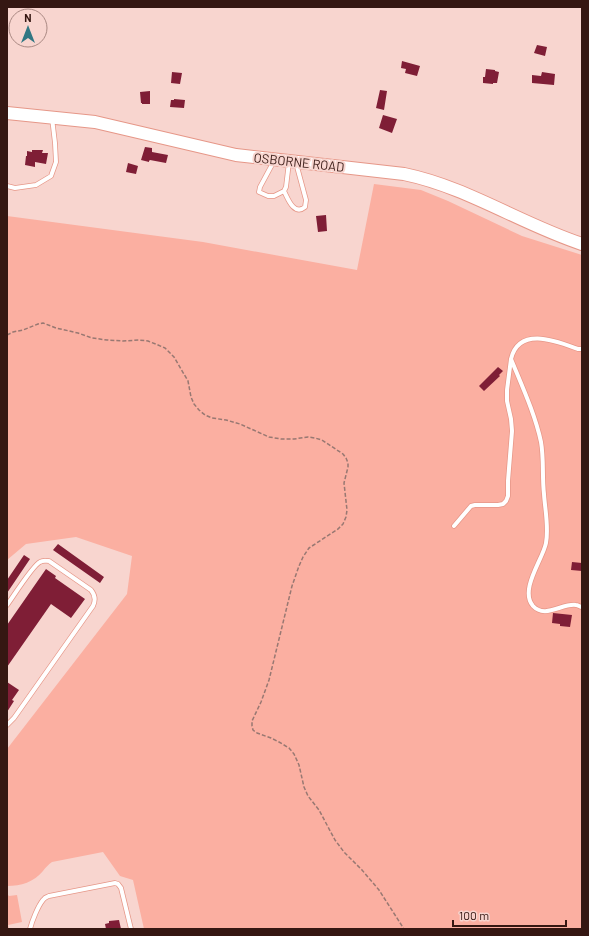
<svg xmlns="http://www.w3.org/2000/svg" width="589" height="936" font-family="Barlow,sans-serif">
<rect width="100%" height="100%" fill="#f8d5cf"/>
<path fill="#fbafa1" d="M374,184l47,6 27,11 74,35 60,19v674h-438l-11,-49 -13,-4 -17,-24 -51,10c-4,3 -6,5 -9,9 -9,11 -22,15 -36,15v-137l120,-155 5,-38 -56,-19 -50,7 -19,16v-344l196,26 154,28z
M7,894l2,2 8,-1 5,27 -14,3 1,4h-2z"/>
<path fill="#7f1e36" d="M537,45l10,2 -2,9 -11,-3z
M402,61l18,5 -3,10 -12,-3 1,-4 -5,-1z
M486,69l9,1v1l4,1 -2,11h-4v1l-10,-1v-6h2z
M172,72l10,1 -2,11 -9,-1z
M542,72l13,2 -1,11 -22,-2v-8l9,1z
M380,90l7,1 -3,19 -8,-2z
M150,91v13h-8v-1h-1l-1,-11z
M174,99l11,1 -1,8 -14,-1 1,-7h3z
M383,115l14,4 -5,14 -13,-5z
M145,147l7,1v4l16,3 -2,8 -16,-3v1l-1,-1v2l-8,-2z
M32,150h11l-1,3h6l-2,11 -11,-2v5l-10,-2 1,-9h1v-5l5,1z
M128,163l10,3 -2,8 -10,-2z
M326,215l1,16 -9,1 -2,-16z
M498,367l5,4 -4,4 1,1 -16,15 -5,-5z
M58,544l46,33 -4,6 -47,-33z
M24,555l6,4 -23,34v-13z
M572,562l10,1v8l-11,-1z
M46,569l10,7 -1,2 30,21 -14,19 -20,-14 -44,63v-42z
M553,613l19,2 -2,12 -10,-1v-2l-8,-1z
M7,682l12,8 -7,10 2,1 -7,11z
M119,920l2,9h-15l-1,-5 4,-1v-2z"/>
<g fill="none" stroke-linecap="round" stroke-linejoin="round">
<g stroke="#e69788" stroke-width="5.5">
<path id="lane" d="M274,161l-14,26 -1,5 9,4h6l10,-5 2,-4 3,-25
M7,186l8,2 21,-3 15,-9 5,-14 -1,-19 -3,-25
M284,191c4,8 10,25 21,16l1,-7 -10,-37
M511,359c11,27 24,55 30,83 3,17 1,35 3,52 1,16 5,33 2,49 -3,16 -27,47 -13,63 12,13 29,-3 43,-1 2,0 4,2 6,2
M454,526l17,-20 4,-1h23l5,-1 3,-3 2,-5v-15l4,-50 -1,-12 -4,-18v-11l4,-31c8,-33 45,-18 67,-10h4
M7,605c6,-8 26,-40 33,-43 3,-2 6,-1 9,-1l42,29c4,5 5,10 2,16l-79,112 -7,7
M30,929c2,-8 8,-23 13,-29 2,-3 3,-3 6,-4l66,-13 3,1 3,4 10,41"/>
</g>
<g stroke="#e69788" stroke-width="14">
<path id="secondary" d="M7,113l88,9 141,33 168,19c63,13 117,50 178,70"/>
</g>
<path stroke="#987872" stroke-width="1.5" stroke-dasharray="4 2" stroke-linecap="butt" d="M7,335l6,-3 10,-2 15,-6 5,-1 13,5 22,5 14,5 15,2 16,1 16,-1 9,1 10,4 7,3 9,9 14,24 3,16 3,7 5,6 6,5 7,3 14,2 14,4 29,13 12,2h13l14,-2 7,1 7,2 21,14 3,4 2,5v4l-4,16 3,27 -1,7 -3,7 -5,5 -29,19 -6,9 -4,9 -7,20 -23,94 -8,22 -9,19v5l1,4 4,3 14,5 8,4 10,6 5,6 5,11 5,22 4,9 11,14 16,30 9,12 18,18 17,20 25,39"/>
<use href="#lane" stroke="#fff" stroke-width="4"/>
<use href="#secondary" stroke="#fff" stroke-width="12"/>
</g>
<g text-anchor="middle" stroke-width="4" stroke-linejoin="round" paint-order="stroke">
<g font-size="13" fill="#351712" stroke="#f8d5cf">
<text transform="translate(299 162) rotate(6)" y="5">OSBORNE ROAD</text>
</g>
</g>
<rect width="589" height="936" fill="none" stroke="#351712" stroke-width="16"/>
<g transform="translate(28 28)"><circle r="19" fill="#f8d5cf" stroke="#aa8983"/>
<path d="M0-3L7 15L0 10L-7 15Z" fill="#317783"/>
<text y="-6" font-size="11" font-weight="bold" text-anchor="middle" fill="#351712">N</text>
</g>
<path d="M453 920v6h113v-6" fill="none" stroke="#351712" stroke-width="2"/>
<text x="459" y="920" font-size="12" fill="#351712" stroke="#f8d5cf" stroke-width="3" paint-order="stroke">100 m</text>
</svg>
